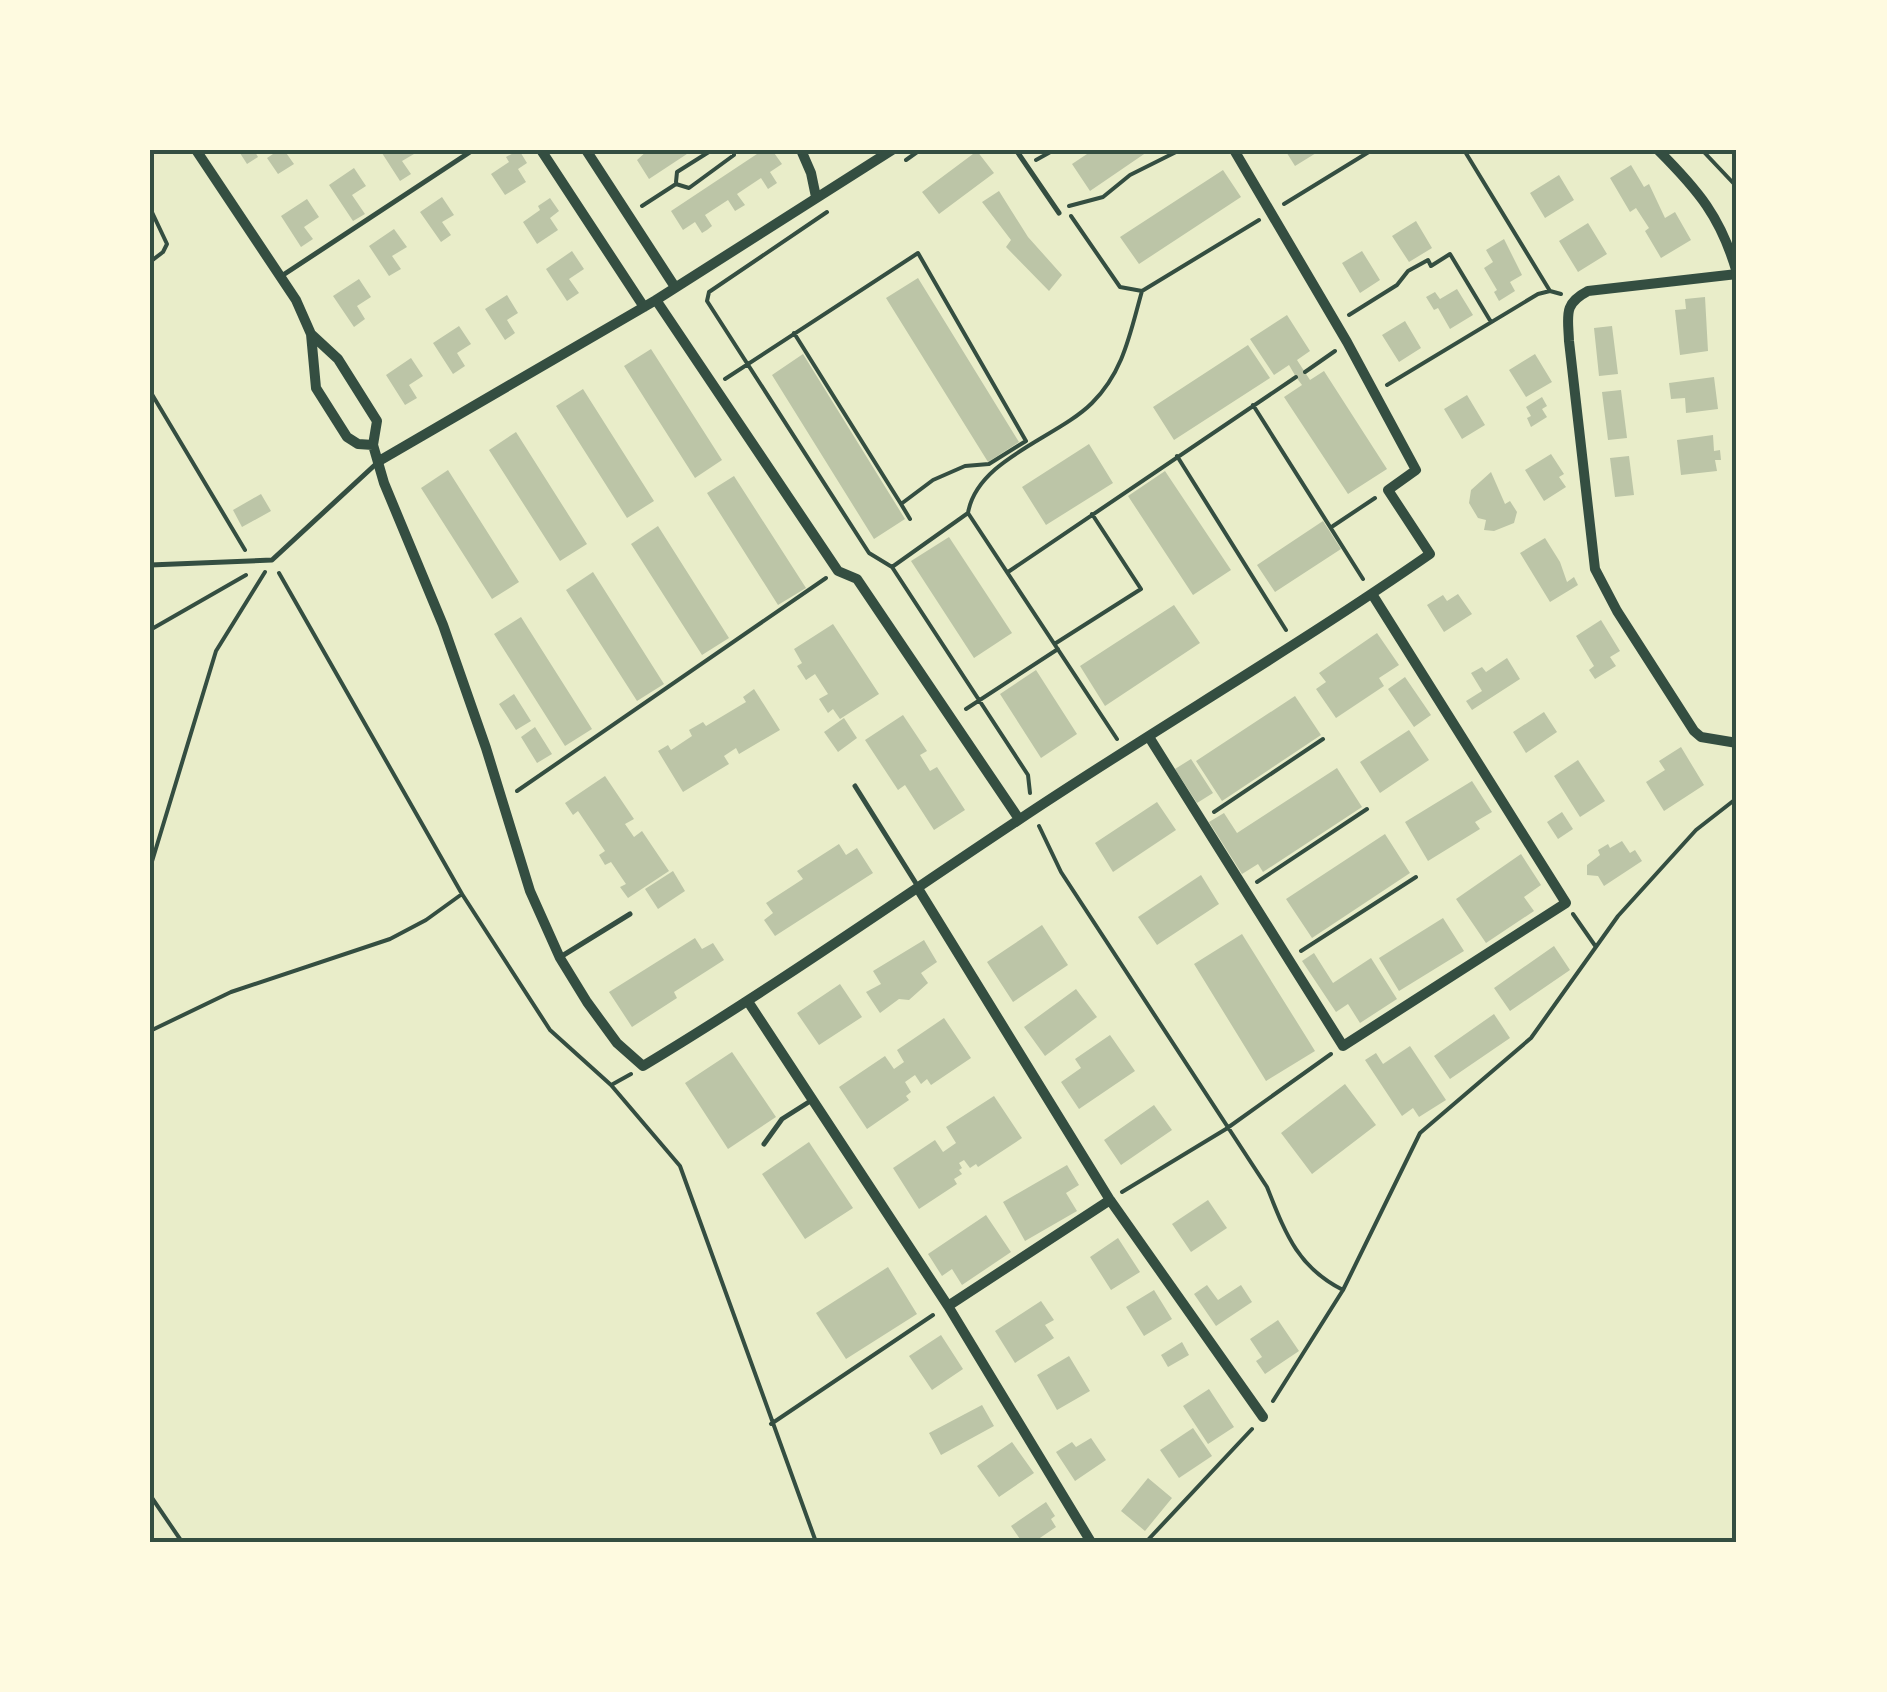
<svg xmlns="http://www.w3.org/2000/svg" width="1887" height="1692" font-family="'Noto Sans',sans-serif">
<rect width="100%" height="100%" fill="#e9edc9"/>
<path fill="#bcc5a7" d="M238,150h16l4,7 -11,7z
M279,150h5l10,14 -16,10 -11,-16z
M380,150h31l3,4 -12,7 9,13 -11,7z
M519,150l8,13 -9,6 8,13 -21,13 -14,-21 18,-12 -3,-5z
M648,150h45l-44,29 -12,-19z
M763,150h9l10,14 -12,8 7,11 -9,6 -7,-11 -24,16 8,11 -10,6 -7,-11 -23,15 7,11 -5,4 -5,3 -7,-11 -12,8 -12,-19z
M1093,150h57l-60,41 -18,-27z
M1285,150h36l-26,16z
M977,151l17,22 -55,41 -17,-22z
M1631,165l13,22 5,-3 16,34 10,-6 16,28 -30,18 -16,-27 4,-3 -13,-20 -6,4 -20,-34z
M354,168l12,18 -14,9 13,19 -12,7 -24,-36z
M1223,170l18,27 -102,67 -19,-27z
M1559,175l15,25 -29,18 -15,-25z
M999,191l29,46 34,38 -13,16 -43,-44 5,-7 -29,-38z
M442,197l12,18 -12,7 9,13 -10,7 -21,-30z
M550,198l9,13 -9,7 8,12 -21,14 -14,-22 17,-12 -2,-4z
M307,199l12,18 -15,10 9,12 -12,8 -20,-31z
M1416,221l16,27 -23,14 -17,-26z
M1588,223l19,31 -29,18 -19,-31z
M394,229l13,18 -15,9 9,13 -12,7 -20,-30z
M1504,239l18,36 -12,7 5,9 -16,10 -5,-9 3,-2 -13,-22 9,-6 -7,-12z
M572,251l12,18 -15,10 10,14 -12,8 -21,-32z
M1362,251l18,29 -20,13 -18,-30z
M918,278l101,164 -31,20 -102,-164z
M359,279l12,18 -14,9 8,13 -11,8 -21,-31z
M1457,289l16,26 -23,14 -12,-21 -4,2 -8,-13 9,-5 5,7z
M507,295l11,18 -11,7 8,13 -10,7 -20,-31z
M1705,297l3,54 -28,4 -5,-45 11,-1 -1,-10z
M1287,315l23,36 -13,9 13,20 14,-9 63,98 -39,25 -64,-97 18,-12 -6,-8 -7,-12 -15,10 -24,-36z
M1405,321l16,27 -22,14 -17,-27z
M459,326l12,18 -14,9 8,13 -12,8 -20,-31z
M1612,326l6,48 -19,2 -5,-48z
M1248,345l22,33 -96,62 -21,-33z
M651,349l71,111 -27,18 -71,-112z
M803,354l102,165 -31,20 -102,-164z
M1535,354l17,28 -26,15 -17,-27z
M411,358l12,18 -14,9 8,13 -12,7 -19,-30z
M1714,377l4,32 -32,4 -1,-15 -14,1 -2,-16z
M583,389l71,112 -27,17 -71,-112z
M1621,390l6,48 -19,2 -6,-48z
M1467,395l18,30 -23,14 -18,-30z
M1542,397l5,9 -5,3 5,8 -16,10 -4,-9 4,-2 -5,-9z
M516,432l71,112 -27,17 -71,-111z
M1713,435l1,16 6,-1 1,10h-6l2,11 -36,4 -4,-35z
M1089,444l24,39 -67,42 -24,-38z
M1551,454l13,20 -5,3 7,10 -22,14 -19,-31z
M1629,456l5,39 -19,2 -5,-39z
M448,470l71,112 -27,17 -71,-111z
M1165,471l66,99 -38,25 -65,-99z
M1491,472l14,32 5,-3 7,11 -3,11 -20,8 -10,-1 2,-10 -8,-2 -9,-15 2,-13z
M734,476l72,112 -28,17 -71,-112z
M261,494l10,17 -29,16 -9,-17z
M1323,521l18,28 -66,43 -18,-27z
M658,526l71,112 -27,17 -71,-111z
M949,537l63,96 -38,25 -63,-97z
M1545,538l15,24 7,20 7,-5 4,8 -28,17 -30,-49z
M593,572l71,112 -27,17 -71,-111z
M1458,594l14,20 -28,18 -17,-27 16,-10 4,6z
M1174,605l26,38 -95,63 -25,-40z
M521,617l71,112 -27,17 -71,-112z
M1601,620l19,31 -10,6 6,9 -21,13 -6,-9 5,-4 -18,-30z
M833,624l46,70 -39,25 -7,-10 -5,4 -9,-14 9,-5 -13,-20 -9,6 -9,-14 5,-3 -8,-14z
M1377,633l22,32 -20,13 5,8 -48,32 -20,-29 10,-7 -7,-9z
M1507,658l13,21 -48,31 -6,-9 16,-10 -11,-18 11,-6 4,5z
M1036,670l41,64 -36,24 -41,-64z
M1405,677l26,38 -17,12 -26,-38z
M754,689l26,41 -41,24 -3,-6 -12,8 5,8 -46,28 -25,-41 10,-6 3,5 21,-14 -3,-6 14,-8 3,4 40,-24 -3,-5z
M514,694l17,27 -15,9 -17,-26z
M1295,696l26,39 -99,66 -26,-40z
M1544,712l13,20 -31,21 -13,-21z
M903,715l24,36 -7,4 10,16 7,-4 28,43 -31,20 -29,-45 -7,5 -33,-50z
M844,718l13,20 -19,14 -14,-20z
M535,727l17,27 -15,9 -16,-26z
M1409,730l20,30 -49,33 -20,-31z
M1681,747l23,38 -40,26 -18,-29 19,-12 -6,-9z
M1191,759l22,34 -16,10 -22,-34z
M1578,760l27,41 -25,16 -26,-41z
M1337,768l25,39 -99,65 -5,-8 -16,10 -33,-52 15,-9 13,20z
M605,776l29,43 -9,5 9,13 8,-6 27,40 -41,27 -8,-11 6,-3 -15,-22 -6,3 -6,-10 6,-4 -27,-40 -5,4 -8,-12z
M1472,781l20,31 -17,10 5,7 -52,32 -23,-39z
M1157,802l19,28 -63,42 -18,-29z
M1562,812l11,17 -15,10 -11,-17z
M1385,834l25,39 -98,65 -26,-39z
M1622,841l8,12 5,-3 7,11 -38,25 -6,-10 -11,-1v-10l13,-10 -2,-5 10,-6 2,4z
M839,844l7,11 11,-7 16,25 -98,63 -11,-16 9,-7 -7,-10 37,-24 -6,-8z
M1521,854l20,31 -17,12 10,14 -48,32 -30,-44z
M673,871l12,20 -27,18 -13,-20z
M1201,875l18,29 -62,41 -19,-28z
M1443,918l21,33 -65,40 -20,-33z
M1042,925l26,40 -55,37 -26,-40z
M1242,934l73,117 -49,30 -72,-117z
M695,938l7,11 11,-6 11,17 -50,32 3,6 -45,29 -23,-35z
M924,940l13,22 -16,11 7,10 -19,17 -10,-1 -19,14 -14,-21 15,-8 -8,-13z
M1554,946l16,24 -60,41 -16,-23z
M1314,953l19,30 38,-25 26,41 -37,24 -12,-19 -12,8 -34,-51z
M840,984l22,33 -43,28 -22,-32z
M1076,989l21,28 -52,39 -21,-29z
M1494,1014l16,24 -60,41 -16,-23z
M944,1018l27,40 -40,27 -4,-6 -6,5 -6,-9 -10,7 6,10 -5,4 3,4 -42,29 -28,-42 46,-31 9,13 10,-7 -7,-12z
M1110,1035l25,36 -56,38 -18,-27 20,-14 -6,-9z
M1410,1046l36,54 -27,17 -6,-9 -11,8 -37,-56 11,-7 7,11z
M732,1052l44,65 -48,32 -43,-66z
M1345,1084l31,41 -64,49 -31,-41z
M994,1096l28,42 -44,29 -2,-3 -6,4 -6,-8 -5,3 3,5 -3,2 3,4 -8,5 3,5 -38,25 -26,-41 42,-28 8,12 13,-9 -10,-16z
M1154,1105l18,25 -51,35 -17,-25z
M809,1142l44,66 -48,31 -43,-65z
M1067,1165l12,20 -13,8 11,18 -52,30 -22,-39z
M1208,1200l19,28 -36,24 -19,-28z
M986,1215l25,37 -49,33 -10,-16 -10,7 -14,-22z
M1118,1238l22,34 -29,18 -21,-33z
M888,1267l29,47 -71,45 -30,-46z
M1207,1285l11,15 23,-15 11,17 -36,24 -22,-32z
M1154,1290l18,29 -28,17 -18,-29z
M1041,1301l13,19 -9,5 9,13 -39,25 -20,-32z
M1278,1320l21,31 -34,23 -9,-13 6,-4 -12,-18z
M941,1335l22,34 -31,21 -23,-34z
M1182,1342l7,13 -21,12 -7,-12z
M1069,1356l21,35 -33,19 -20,-35z
M1209,1389l25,38 -26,17 -25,-38z
M982,1405l12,21 -53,29 -12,-22z
M1193,1428l19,28 -33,22 -19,-28z
M1091,1438l15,22 -31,21 -19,-29 16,-10 4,5z
M1012,1442l22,31 -35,24 -22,-31z
M1148,1478l24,20 -27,33 -24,-20z
M1046,1502l9,14 -4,3 5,8 -22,15h-12l-11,-16z"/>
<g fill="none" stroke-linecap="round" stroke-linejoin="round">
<path stroke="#344e41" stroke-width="4" d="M1464,150l86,141
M1702,150l35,37
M1737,150v1
M906,160l14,-10
M1036,160l18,-10
M676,182l1,-10 35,-22
M1284,204l88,-54
M642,206l34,-22 13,4 45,-33v-5
M1069,206l34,-9 27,-22 50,-25
M150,208l17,36 -4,8 -13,10
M827,212l-118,80 -2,9 162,252 23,14 136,208 2,18
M1071,216l49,71 22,4 117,-71
M1349,315l48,-30 11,-14 20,-11 3,6 19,-12 41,68
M1305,372l30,-21
M725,379l193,-126 108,188 -37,23 -24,2 -32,14 -32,24 -107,-171
M1387,385l151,-91 12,-3 11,3
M150,391l95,159
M1253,405l110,174
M1177,456l109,174
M901,504l9,15
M1333,526l42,-28
M892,567l76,-54
M1008,572l288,-195
M279,573l183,321 88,136 61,55 69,81 136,376
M150,630l96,-55
M1056,643l85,-54 -49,-75
M966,709l92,-60
M1117,739l-149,-226c9,-54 89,-75 124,-110 32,-32 38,-70 50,-112
M517,791l309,-213
M1214,812l109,-73
M1039,826l22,46 206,315c18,45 30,80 76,103
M150,868l66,-217 49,-79
M1257,882l110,-73
M1573,914l23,33
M1301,951l115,-74
M150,1031l81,-39 159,-53 36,-19 36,-26
M613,1084l18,-10
M1122,1192l104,-63 105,-75
M1273,1401l70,-111 77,-157 111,-95 87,-122 78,-86 41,-32
M771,1424l162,-109
M150,1495l32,47
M1146,1542l106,-113"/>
<path stroke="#344e41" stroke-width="5" d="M1016,150l43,63
M280,277l193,-127
M150,565l122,-5 105,-97
M855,786l62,99
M562,956l68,-42
M764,1144l18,-25 30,-19"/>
<path stroke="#344e41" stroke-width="10" d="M196,150l100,150 15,34 5,54 31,49 11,7 15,1
M541,150l103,157
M586,150l89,137
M801,150l10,23 5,24
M1658,150c40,40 63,67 79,123
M1737,274l-149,17c-25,13 -20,24 -19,50l26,228 22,42 77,120 7,6 36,6
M656,300l182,271 19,8 162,240
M311,334l27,25 39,62 -4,24 11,38 59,142 43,123 44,143 30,67 27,44 30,41 26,23c128,-77 249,-162 374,-245 136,-91 278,-173 413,-267l-42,-64 28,-20 -69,-128 -113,-192
M379,461l277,-161 236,-150
M1149,737l194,309 223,-143 -194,-309
M919,890l191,310 153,217
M749,1003l199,303 143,236
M948,1306l162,-106"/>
</g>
<rect width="1887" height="1692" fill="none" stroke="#fefae0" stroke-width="305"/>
<rect x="152" y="152" width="1582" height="1388" fill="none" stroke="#344e41" stroke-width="4"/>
</svg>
